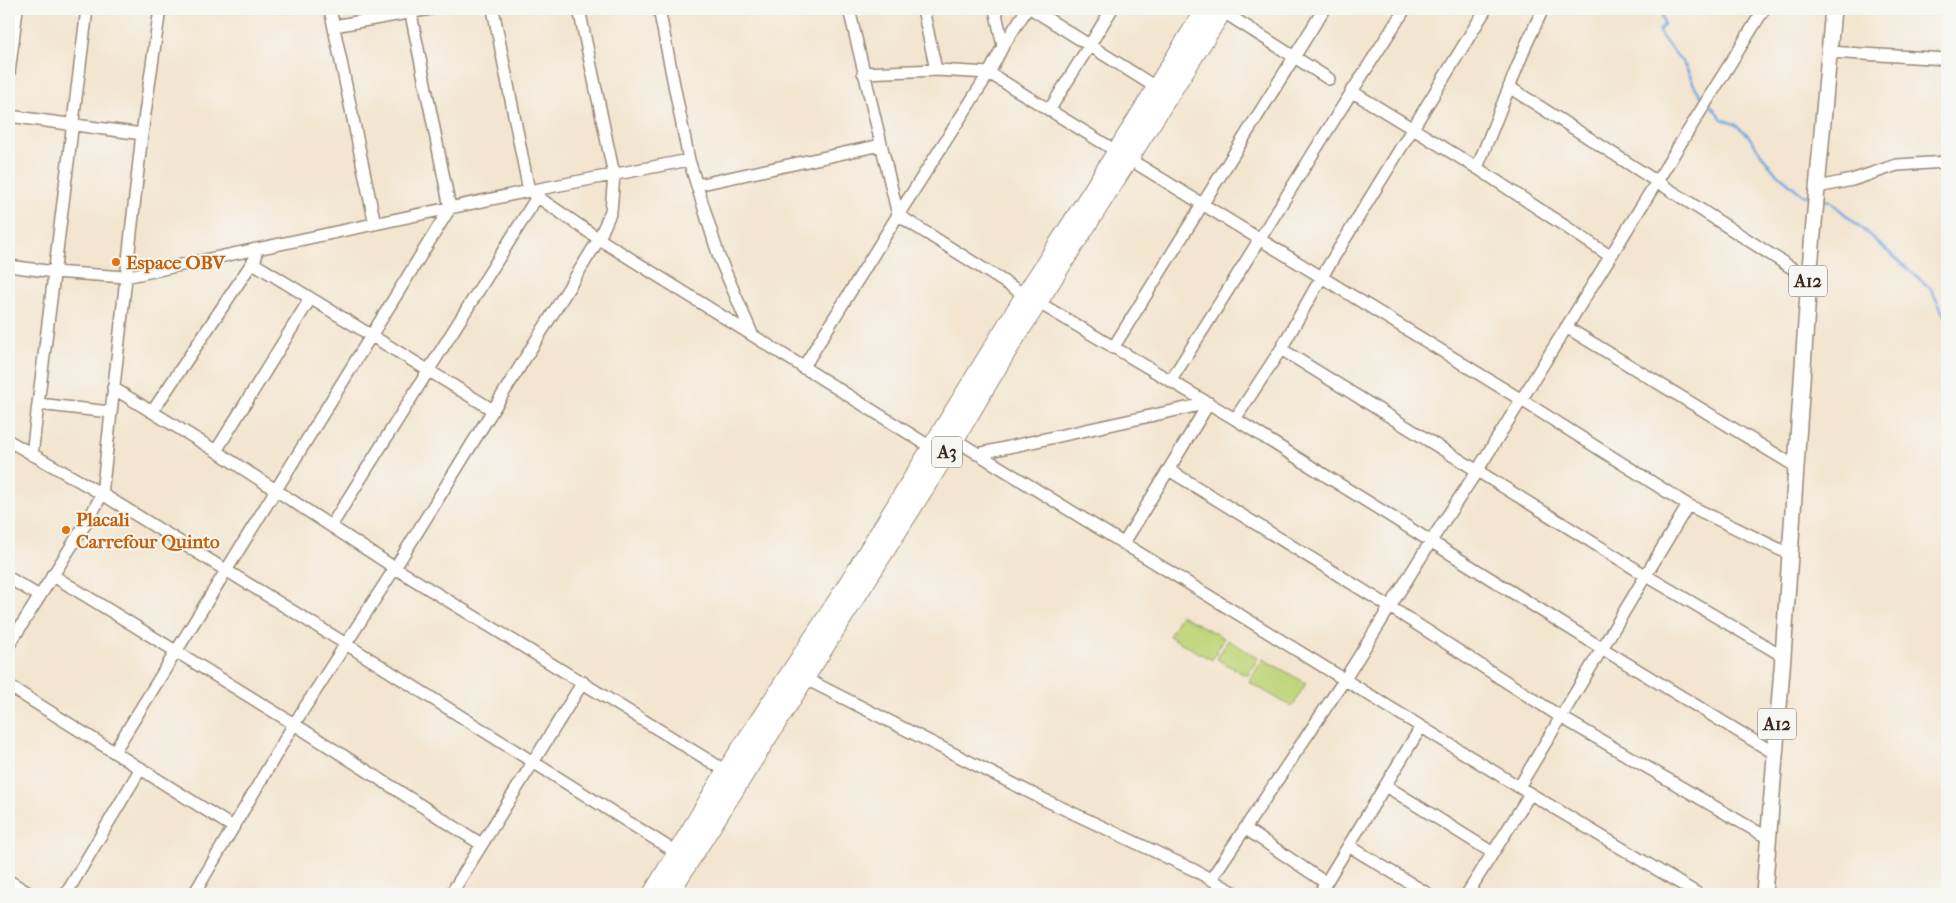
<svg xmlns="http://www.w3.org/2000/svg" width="1956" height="903" font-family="'IM FELL French Canon',serif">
<rect width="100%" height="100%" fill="#f6f6f2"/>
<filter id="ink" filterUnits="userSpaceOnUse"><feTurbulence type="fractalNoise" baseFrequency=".02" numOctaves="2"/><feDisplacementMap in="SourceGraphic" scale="10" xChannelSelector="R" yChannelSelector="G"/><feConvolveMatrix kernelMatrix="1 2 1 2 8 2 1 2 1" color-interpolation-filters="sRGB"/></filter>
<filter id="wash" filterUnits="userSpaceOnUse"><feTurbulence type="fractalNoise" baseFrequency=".0096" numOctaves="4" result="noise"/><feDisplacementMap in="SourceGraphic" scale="20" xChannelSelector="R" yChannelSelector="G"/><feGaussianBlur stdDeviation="1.12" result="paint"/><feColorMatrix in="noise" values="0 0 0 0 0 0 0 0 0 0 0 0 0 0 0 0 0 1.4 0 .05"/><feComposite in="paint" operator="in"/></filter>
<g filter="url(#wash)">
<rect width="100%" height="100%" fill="#f3e5cf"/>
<path fill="#bfd579" stroke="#7d804c" d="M1181,615l43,23 -12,22 -43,-24z
M1228,640l30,18 -11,18 -30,-17z
M1263,659l43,24 -14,24 -43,-25z"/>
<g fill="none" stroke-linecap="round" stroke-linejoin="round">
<path stroke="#71a7df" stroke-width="2.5" d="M1661,9l3,16 -5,6c6,14 18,22 26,35 7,12 9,24 20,34
M1709,103l13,16 14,6 11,9 26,36 30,25 8,2
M1821,199l9,2 101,88 16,32"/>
</g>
</g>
<g filter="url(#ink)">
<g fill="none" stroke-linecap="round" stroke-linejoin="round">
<g stroke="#978876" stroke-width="14">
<path id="minor" d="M330,9l45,215
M493,9l36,182 70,48 338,212
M659,9l30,151 30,97 33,77
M849,9l49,206 127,80
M923,9l13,61
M995,9l8,37
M1032,9l125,79
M1222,11l107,68
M334,26l96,-17
M1829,52l118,7
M9,73l8,-64
M863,73l73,-3 53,3 531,326 168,106 101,49
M1509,87l300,192
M1351,91l126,77 133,88
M1050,109l62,-100
M9,116l133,18
M1477,168l49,-123 15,-32
M697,185l184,-40
M1818,187l34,-7 45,-15 50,-3
M253,263l240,147
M9,266l45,6 71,5 404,-86 160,-31
M1039,303l196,116 368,230 171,104
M1566,327l229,139
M1113,348l211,-339
M1281,349l364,226 138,81
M803,368l95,-153 91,-142 14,-27 24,-37
M1171,380c79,-123 154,-249 234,-371
M113,388l103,63 179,117 331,203
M38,404l49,-395
M152,412l104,-155
M1235,419l46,-70 40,-71 165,-269
M954,439l565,348 179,107
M9,441l93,53 244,150 336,212
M216,451l94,-152
M977,454l232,-51
M32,455l6,-51 72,8
M1169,470l221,137 171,110 207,121
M331,526l206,-329
M1124,543l85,-140
M52,575l242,149 187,120
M9,578l30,18
M9,645l82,-130 11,-21 40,-360 18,-125
M806,679l237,120 151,71 43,24
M9,686l224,141
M114,752l336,-544 -40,-199
M1386,786l107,67
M1519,787l169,-282
M1246,829l80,54
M1349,846l79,48
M1211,879l134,-200 86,-138 46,-70 287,-462
M9,881l21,13
M66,894l75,-126
M194,894l100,-170 101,-156 204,-329 12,-28 3,-36 -35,-166
M451,894l132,-212
M1319,894l102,-167
M1467,894l63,-100"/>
</g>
<g stroke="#978876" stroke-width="18">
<path id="major" d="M1764,894l19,-238 26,-377 24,-270"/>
</g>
<g stroke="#978876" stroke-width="20">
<path id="highway" d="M652,894l74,-123 111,-170 188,-306 67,-104 113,-182
M669,894l276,-438 61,-103 218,-344"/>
</g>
<use href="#minor" stroke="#fff" stroke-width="11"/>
<use href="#major" stroke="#fff" stroke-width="15"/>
<use href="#highway" stroke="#fff" stroke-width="18"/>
</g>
</g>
<g fill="#e8710a" stroke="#f6f6f2" stroke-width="2">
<circle cx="116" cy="262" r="5"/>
<circle cx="66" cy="530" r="5"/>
</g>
<g text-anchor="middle" stroke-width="4" stroke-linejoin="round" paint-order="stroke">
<g fill="#f6f6f2" stroke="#73675e" stroke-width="1">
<rect x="1789" y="265.5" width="38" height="31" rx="4"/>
<rect x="932" y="436.5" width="30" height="31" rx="4"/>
<rect x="1758" y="708.5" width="38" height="31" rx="4"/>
</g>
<g font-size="18" font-weight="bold" fill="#3b2a1e">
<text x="1808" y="287">A12</text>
<text x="947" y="458">A3</text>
<text x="1777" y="730">A12</text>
</g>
<g font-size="19" font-weight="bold" fill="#c56008" stroke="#f6f6f2" text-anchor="start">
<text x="126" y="269">Espace OBV</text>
<text x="76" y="526">Placali<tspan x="76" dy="22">Carrefour Quinto</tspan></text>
</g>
</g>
<rect width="1956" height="903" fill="none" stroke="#f6f6f2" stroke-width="30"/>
</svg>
